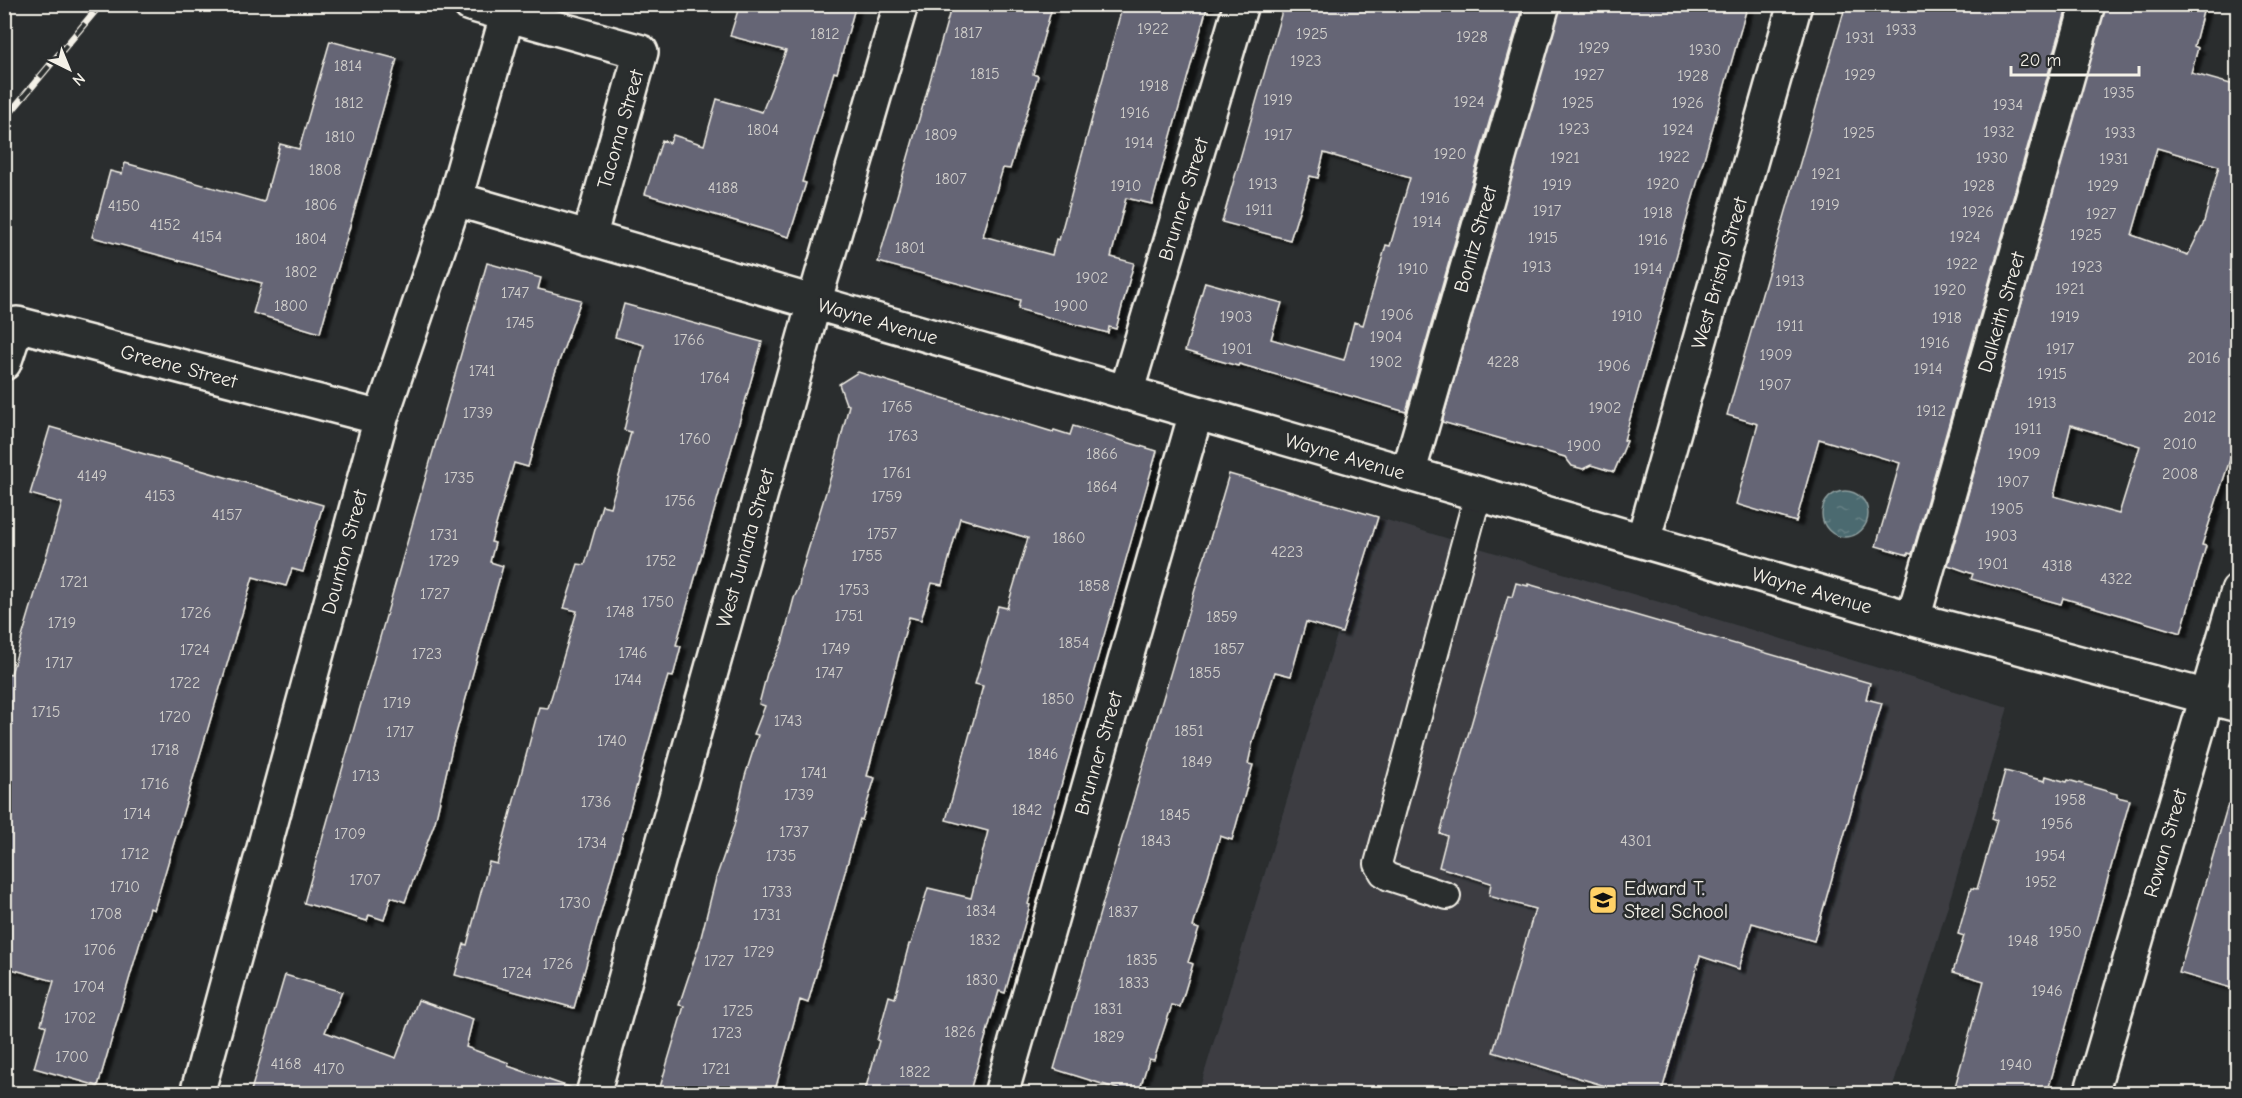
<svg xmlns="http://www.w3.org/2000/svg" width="2242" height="1098" font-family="'Comic Neue',sans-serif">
<defs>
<pattern id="water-ripples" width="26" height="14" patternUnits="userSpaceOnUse" patternTransform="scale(1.5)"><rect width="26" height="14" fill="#4c6a70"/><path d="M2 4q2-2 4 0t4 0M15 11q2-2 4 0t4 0" fill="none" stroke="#668084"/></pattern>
<filter id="shadow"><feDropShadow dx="6" dy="4" stdDeviation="1.5" flood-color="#0009"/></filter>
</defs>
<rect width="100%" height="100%" fill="#2a2d2e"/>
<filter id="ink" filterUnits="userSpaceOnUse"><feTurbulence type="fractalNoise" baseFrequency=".0167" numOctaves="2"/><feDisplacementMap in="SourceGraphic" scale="12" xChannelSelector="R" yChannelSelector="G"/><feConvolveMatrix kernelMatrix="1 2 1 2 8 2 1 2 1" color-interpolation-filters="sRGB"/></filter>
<g filter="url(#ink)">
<path fill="#3c3e43" d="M1373,516l635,191 -117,386 -693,1z"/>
<path fill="url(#water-ripples)" stroke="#8fa0a0" stroke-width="1.5" d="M1822 514a23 23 0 1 1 46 0a23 23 0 1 1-46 0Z"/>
<path fill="#656574" stroke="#f4f1e8" stroke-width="1.5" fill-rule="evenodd" filter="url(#shadow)" d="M740,4h116l-19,69 -3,-1 -32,110 4,1 -17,54 -144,-43 17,-54 8,3 3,-8 31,10 13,-46 45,13 24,-61 -56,-15z
M952,4h101l-20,70 5,2 -28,93 -7,-1 -20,68 69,19 4,-16 3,1 64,-236h85l-56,200 -26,-6 -15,59 23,6 -18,66 -7,-2 -1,6 -90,-24 2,-9 -142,-38z
M1284,4h239l-117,408 -167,-48 -1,2 -53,-15 20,-69 77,21 -11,36 73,21 10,-38 9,3 23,-80 4,1 20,-68 -86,-25 -6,25 -8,-2 -20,64 -68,-18z
M1561,4h187l-124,436 3,1 -13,31 -23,-7 -8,4 -11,-3 -7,-9 -123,-35z
M1846,4h222l-156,550 -4,-1v2l-32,-9 24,-83 -81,-24 -23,83 -60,-18 22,-80 -31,-9z
M2106,4h99l-11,42 4,2 -7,25 47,13v349l-36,110 4,1 -25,87 -118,-35 -2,6 -90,-25 2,-5 -25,-9zM2157,148l62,18 -16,59 -15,30 -56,-20zM2071,425l69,21 -21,68 -65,-18z
M330,41l67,18 -77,274 -67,-20 9,-30 -170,-46 18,-66 12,3 3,-11 139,39 16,-58 19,5z
M487,263l54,15 -3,11 43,11 -30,84 -23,83 -14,-4 -23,79 4,1 -5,19 13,4 -51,182 -17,74 -30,80 -14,-5 -7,23 -15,-5 -2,6 -63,-18z
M624,304l138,38 -86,303 5,1 -8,31 -5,-1 -9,30 -85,302 -119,-33 9,-31 3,1 22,-83 8,2 42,-157 9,1 7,-23 22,-74 -13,-3 14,-44 7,1 17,-60 8,2 12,-41 9,-34 -7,-2 20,-85 -29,-8z
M858,372l195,60 1,-2 16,5 3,-9 84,25 -107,373 -22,80 2,1 -25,88 -6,-2 -30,103h-105l15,-53 -2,-1 12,-44 6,2 14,-54h2l17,-56 43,10 17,-67 -42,-11 37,-134 -8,-2 23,-78 9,2 21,-70 -68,-20 -18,67 -10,-2 -11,37 -12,-3 -42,159 8,2 -13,42 -2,-1 -52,184 -8,-3 -26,94h-116l26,-88 -5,-1 20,-60 17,-67 18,-52 11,-50 13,-41 -4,-1 11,-28 -6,-2 8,-31 15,-29 12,-46 5,-11 2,-14 33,-107 15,-61 -3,-1 -7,-20z
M50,427l273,78 -20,67 -11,-3 -6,17 -33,-9 -99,333 -4,-2 -52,178 -64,-18 12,-42 -5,-2 13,-43 -50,-14v-294l7,1 51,-171 -32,-9z
M1229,474l149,43 -36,116 -36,-11 -15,54 -16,-4 -22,69 -5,23 5,1 -21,75 -12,-4 -27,91 6,2 -11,33 5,2 -13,43 -8,-2 -18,55 -5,-1 -10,33 -7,-2 -1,3 -77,-24z
M1516,583l12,3v-2l342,99 -4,16 16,4 -68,238 -62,-18 -13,46 -39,-13 -39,138h-29l-139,-42 42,-143 -46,-13 2,-13 -52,-16 8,-31 -7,-3 68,-237 4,1z
M2005,771l40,10 1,-5 21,6 1,-2 49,14v3l13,3 -83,294h-94l31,-113 -31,-9 11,-36 -6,-2 13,-46 6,1 20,-69 -5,-2z
M2228,804l10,1v185l-59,-17z
M285,975l57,17 -17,40 71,26 22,-58 55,19 -7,28 43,16 -1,3 64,22 -1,6h-321z"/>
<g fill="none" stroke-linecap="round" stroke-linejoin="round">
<g stroke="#f4f1e8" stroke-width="30">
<path id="lane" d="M1447,896l-58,-19 -6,-4 -5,-9 100,-370"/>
</g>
<g stroke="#f4f1e8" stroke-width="38">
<path id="street" d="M470,4l171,48 -52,186
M455,199l1458,420 325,86
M4,363l13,-39 364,94
M1126,393l115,-389
M1408,474l135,-470
M1643,541l152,-537
M1913,619l175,-615
M197,1094l184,-676 74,-219 52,-183
M593,1094l221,-791 87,-299
M1001,1094l195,-681
M2091,1094l147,-503"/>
</g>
<use href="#lane" stroke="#2a2d2e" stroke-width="26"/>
<use href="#street" stroke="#2a2d2e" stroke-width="33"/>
<g stroke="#f4f1e8" stroke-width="7">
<path id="rail" d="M4,120l97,-116"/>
</g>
<use href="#rail" stroke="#2a2d2e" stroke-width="4.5" stroke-dasharray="14" stroke-linecap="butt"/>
</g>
</g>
<defs>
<g id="school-square" transform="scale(1.5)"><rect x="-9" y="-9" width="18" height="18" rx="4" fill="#ffd166" stroke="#2a2d2e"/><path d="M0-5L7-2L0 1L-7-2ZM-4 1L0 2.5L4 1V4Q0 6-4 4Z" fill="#111"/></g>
</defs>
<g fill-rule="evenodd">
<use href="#school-square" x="1603" y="900"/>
</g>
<g text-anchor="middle" stroke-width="5" stroke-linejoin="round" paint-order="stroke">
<g font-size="16" fill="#d0cecb">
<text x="1153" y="34">1922</text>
<text x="1901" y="35">1933</text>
<text x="968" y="38">1817</text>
<text x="825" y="39">1812</text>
<text x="1312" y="39">1925</text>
<text x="1472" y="42">1928</text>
<text x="1860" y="43">1931</text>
<text x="1594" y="53">1929</text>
<text x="1705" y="55">1930</text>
<text x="1306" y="66">1923</text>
<text x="348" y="71">1814</text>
<text x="985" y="79">1815</text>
<text x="1589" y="80">1927</text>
<text x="1860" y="80">1929</text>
<text x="1693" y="81">1928</text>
<text x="1154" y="91">1918</text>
<text x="2119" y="98">1935</text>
<text x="1278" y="105">1919</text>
<text x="1469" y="107">1924</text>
<text x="349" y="108">1812</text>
<text x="1578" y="108">1925</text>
<text x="1688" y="108">1926</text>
<text x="2008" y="110">1934</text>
<text x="1135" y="118">1916</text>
<text x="1574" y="134">1923</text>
<text x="763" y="135">1804</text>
<text x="1678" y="135">1924</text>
<text x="1999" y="137">1932</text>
<text x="1859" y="138">1925</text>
<text x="2120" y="138">1933</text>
<text x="941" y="140">1809</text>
<text x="1278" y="140">1917</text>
<text x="340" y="142">1810</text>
<text x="1139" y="148">1914</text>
<text x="1450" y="159">1920</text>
<text x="1674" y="162">1922</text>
<text x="1565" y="163">1921</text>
<text x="1992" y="163">1930</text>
<text x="2114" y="164">1931</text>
<text x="325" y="175">1808</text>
<text x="1826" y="179">1921</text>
<text x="951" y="184">1807</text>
<text x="1263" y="189">1913</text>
<text x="1663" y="189">1920</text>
<text x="1557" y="190">1919</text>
<text x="1126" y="191">1910</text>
<text x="1979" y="191">1928</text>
<text x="2103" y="191">1929</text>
<text x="723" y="193">4188</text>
<text x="1435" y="203">1916</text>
<text x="321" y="210">1806</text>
<text x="1825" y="210">1919</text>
<text x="124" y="211">4150</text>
<text x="1259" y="215">1911</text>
<text x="1547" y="216">1917</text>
<text x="1978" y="217">1926</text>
<text x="1658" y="218">1918</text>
<text x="2101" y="219">1927</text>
<text x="1427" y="227">1914</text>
<text x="165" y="230">4152</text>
<text x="2086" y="240">1925</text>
<text x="207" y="242">4154</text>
<text x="1965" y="242">1924</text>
<text x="1543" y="243">1915</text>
<text x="311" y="244">1804</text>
<text x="1653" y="245">1916</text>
<text x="910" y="253">1801</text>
<text x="1962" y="269">1922</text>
<text x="1537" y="272">1913</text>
<text x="2087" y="272">1923</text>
<text x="1413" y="274">1910</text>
<text x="1648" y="274">1914</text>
<text x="301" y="277">1802</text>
<text x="1092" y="283">1902</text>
<text x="1790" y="286">1913</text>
<text x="2070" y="294">1921</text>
<text x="1950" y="295">1920</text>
<text x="515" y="298">1747</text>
<text x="291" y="311">1800</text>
<text x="1071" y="311">1900</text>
<text x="1397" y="320">1906</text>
<text x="1627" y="321">1910</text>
<text x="1236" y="322">1903</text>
<text x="2065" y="322">1919</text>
<text x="1947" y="323">1918</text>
<text x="520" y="328">1745</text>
<text x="1790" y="331">1911</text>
<text x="1386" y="342">1904</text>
<text x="689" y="345">1766</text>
<text x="1935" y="348">1916</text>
<text x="1237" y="354">1901</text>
<text x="2060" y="354">1917</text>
<text x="1776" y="360">1909</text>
<text x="2204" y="363">2016</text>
<text x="1386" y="367">1902</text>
<text x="1503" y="367">4228</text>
<text x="1614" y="371">1906</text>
<text x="1928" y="374">1914</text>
<text x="482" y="376">1741</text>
<text x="2052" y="379">1915</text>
<text x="715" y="383">1764</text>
<text x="1775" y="390">1907</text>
<text x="2042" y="408">1913</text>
<text x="897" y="412">1765</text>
<text x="1605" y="413">1902</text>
<text x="1931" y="416">1912</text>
<text x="478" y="418">1739</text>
<text x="2200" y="422">2012</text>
<text x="2028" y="434">1911</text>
<text x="903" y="441">1763</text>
<text x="695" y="444">1760</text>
<text x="2180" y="449">2010</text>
<text x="1584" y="451">1900</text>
<text x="1102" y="459">1866</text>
<text x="2024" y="459">1909</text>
<text x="897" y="478">1761</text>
<text x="2180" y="479">2008</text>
<text x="92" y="481">4149</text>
<text x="459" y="483">1735</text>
<text x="2013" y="487">1907</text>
<text x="1102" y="492">1864</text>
<text x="160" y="501">4153</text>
<text x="887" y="502">1759</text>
<text x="680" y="506">1756</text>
<text x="2007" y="514">1905</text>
<text x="227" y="520">4157</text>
<text x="882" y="539">1757</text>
<text x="444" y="540">1731</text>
<text x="2001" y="541">1903</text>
<text x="1069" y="543">1860</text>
<text x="1287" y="557">4223</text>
<text x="867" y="561">1755</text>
<text x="444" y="566">1729</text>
<text x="661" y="566">1752</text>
<text x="1993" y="569">1901</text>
<text x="2057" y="571">4318</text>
<text x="2116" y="584">4322</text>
<text x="74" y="587">1721</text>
<text x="1094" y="591">1858</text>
<text x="854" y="595">1753</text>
<text x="435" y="599">1727</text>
<text x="658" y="607">1750</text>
<text x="620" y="617">1748</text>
<text x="196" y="618">1726</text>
<text x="849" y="621">1751</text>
<text x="1222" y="622">1859</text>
<text x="62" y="628">1719</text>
<text x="1074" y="648">1854</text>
<text x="836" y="654">1749</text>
<text x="1229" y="654">1857</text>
<text x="195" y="655">1724</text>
<text x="633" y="658">1746</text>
<text x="427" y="659">1723</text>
<text x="59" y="668">1717</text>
<text x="829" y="678">1747</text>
<text x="1205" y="678">1855</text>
<text x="628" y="685">1744</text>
<text x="185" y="688">1722</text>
<text x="1058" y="704">1850</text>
<text x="397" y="708">1719</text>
<text x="46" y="717">1715</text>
<text x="175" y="722">1720</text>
<text x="788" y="726">1743</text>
<text x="1189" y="736">1851</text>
<text x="400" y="737">1717</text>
<text x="612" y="746">1740</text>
<text x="165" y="755">1718</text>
<text x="1043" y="759">1846</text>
<text x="1197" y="767">1849</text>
<text x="814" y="778">1741</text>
<text x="366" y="781">1713</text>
<text x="155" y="789">1716</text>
<text x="799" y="800">1739</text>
<text x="2070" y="805">1958</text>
<text x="596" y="807">1736</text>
<text x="1027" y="815">1842</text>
<text x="137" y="819">1714</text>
<text x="1175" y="820">1845</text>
<text x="2057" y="829">1956</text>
<text x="794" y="837">1737</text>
<text x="350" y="839">1709</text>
<text x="1156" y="846">1843</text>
<text x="1636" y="846">4301</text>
<text x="592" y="848">1734</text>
<text x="135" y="859">1712</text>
<text x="781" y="861">1735</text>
<text x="2050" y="861">1954</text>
<text x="365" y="885">1707</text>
<text x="2041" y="887">1952</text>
<text x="125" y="892">1710</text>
<text x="777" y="897">1733</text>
<text x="575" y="908">1730</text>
<text x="981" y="916">1834</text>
<text x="1123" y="917">1837</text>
<text x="106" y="919">1708</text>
<text x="767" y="920">1731</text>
<text x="2065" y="937">1950</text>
<text x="985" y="945">1832</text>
<text x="2023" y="946">1948</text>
<text x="100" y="955">1706</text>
<text x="759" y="957">1729</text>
<text x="1142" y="965">1835</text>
<text x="719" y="966">1727</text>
<text x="558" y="969">1726</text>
<text x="517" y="978">1724</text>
<text x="982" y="985">1830</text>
<text x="1134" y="988">1833</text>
<text x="89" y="992">1704</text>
<text x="2047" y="996">1946</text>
<text x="1108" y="1014">1831</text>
<text x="738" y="1016">1725</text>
<text x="80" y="1023">1702</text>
<text x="960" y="1037">1826</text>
<text x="727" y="1038">1723</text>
<text x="1109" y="1042">1829</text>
<text x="72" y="1062">1700</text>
<text x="286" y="1069">4168</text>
<text x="2016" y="1070">1940</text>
<text x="329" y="1074">4170</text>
<text x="716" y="1074">1721</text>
<text x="915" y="1077">1822</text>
</g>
<g font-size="20" fill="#f4f1e8" stroke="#2a2d2e">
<text transform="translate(620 129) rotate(-74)" y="7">Tacoma Street</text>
<text transform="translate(1183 199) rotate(-73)" y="7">Brunner Street</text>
<text transform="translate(1475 239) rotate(-74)" y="7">Bonitz Street</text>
<text transform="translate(1719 273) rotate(-74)" y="7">West Bristol Street</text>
<text transform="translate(2001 312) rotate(-74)" y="7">Dalkeith Street</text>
<text transform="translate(878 321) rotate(16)" y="7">Wayne Avenue</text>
<text transform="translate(179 366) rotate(15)" y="7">Greene Street</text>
<text transform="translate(1345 456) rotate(16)" y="7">Wayne Avenue</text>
<text transform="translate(745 548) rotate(-74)" y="7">West Juniata Street</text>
<text transform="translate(344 552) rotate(-75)" y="7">Dounton Street</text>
<text transform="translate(1812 590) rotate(16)" y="7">Wayne Avenue</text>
<text transform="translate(1098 753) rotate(-74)" y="7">Brunner Street</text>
<text transform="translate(2165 843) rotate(-74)" y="7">Rowan Street</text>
</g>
<g font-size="20" fill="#f4f1e8" stroke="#2a2d2e" text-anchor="start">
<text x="1624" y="895">Edward T.<tspan x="1624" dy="23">Steel School</tspan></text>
</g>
</g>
<rect width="2242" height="1098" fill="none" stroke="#2a2d2e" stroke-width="24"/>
<rect x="12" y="12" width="2218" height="1074" fill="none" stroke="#f4f1e8" stroke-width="2" filter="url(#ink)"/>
<g transform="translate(69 69) rotate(137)" stroke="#2a2d2e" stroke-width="4.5" paint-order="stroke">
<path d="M0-4.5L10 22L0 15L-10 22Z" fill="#f4f1e8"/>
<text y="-9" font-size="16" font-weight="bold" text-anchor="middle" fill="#f4f1e8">N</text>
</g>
<path d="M2011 66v9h128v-9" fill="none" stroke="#f4f1e8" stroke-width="3"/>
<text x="2020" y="66" font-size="18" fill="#f4f1e8" stroke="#2a2d2e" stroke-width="4.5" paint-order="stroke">20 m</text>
</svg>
